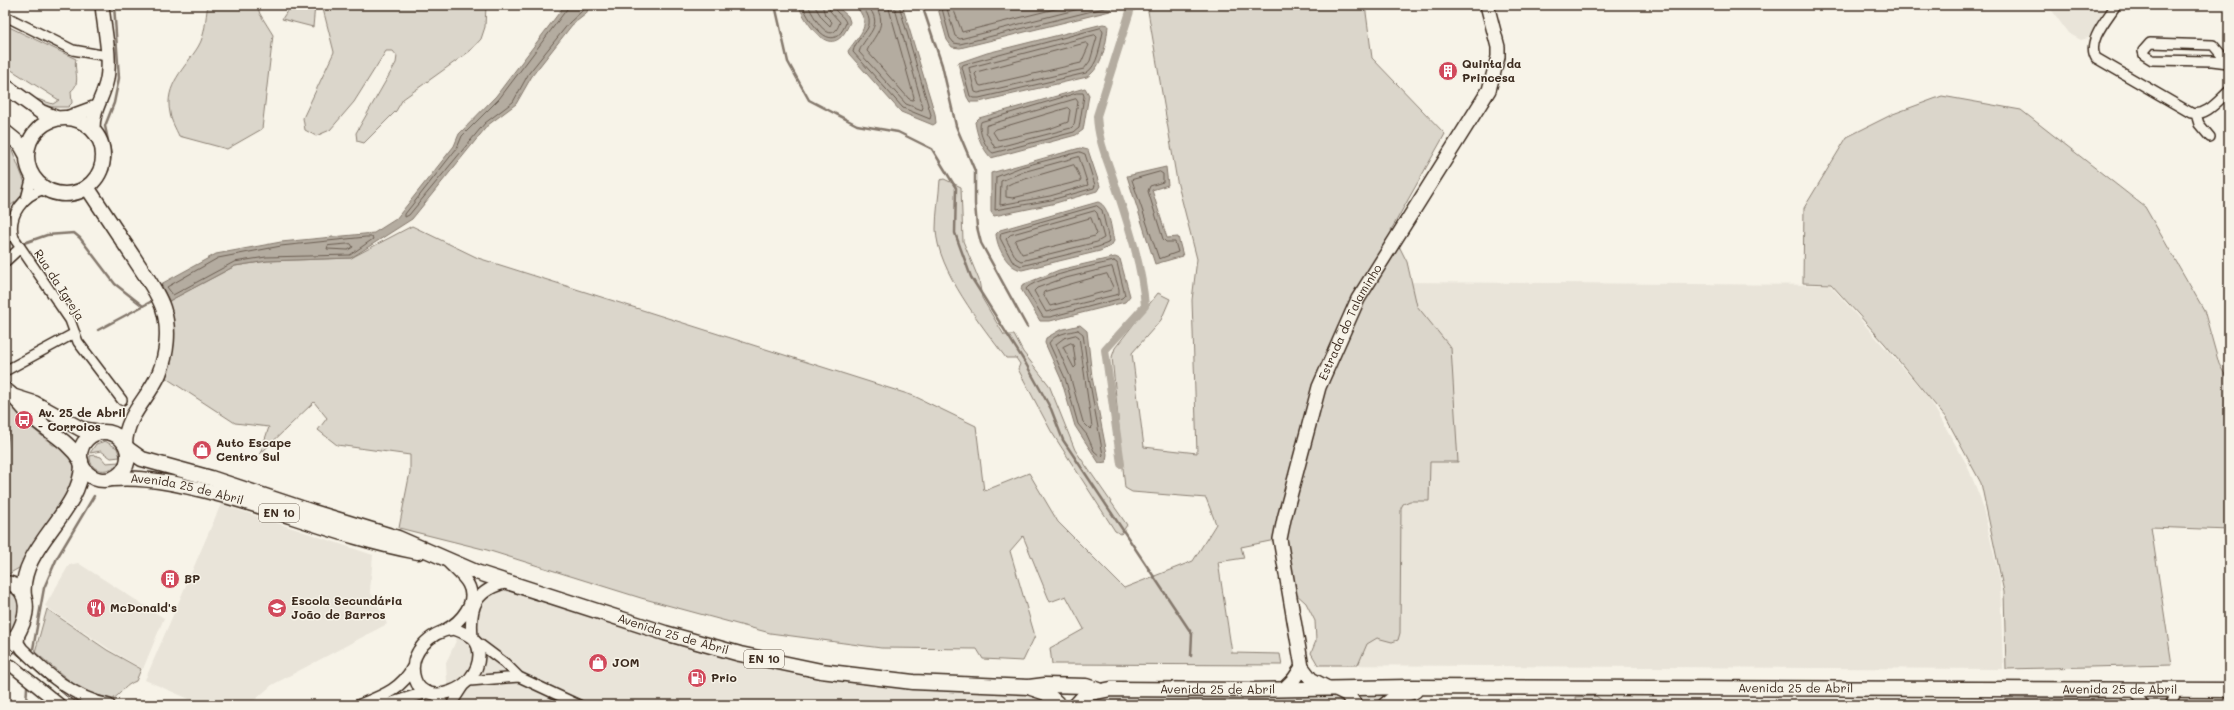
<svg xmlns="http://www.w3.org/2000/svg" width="2234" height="710" font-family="Mali,sans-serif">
<rect width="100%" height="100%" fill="#f7f3e8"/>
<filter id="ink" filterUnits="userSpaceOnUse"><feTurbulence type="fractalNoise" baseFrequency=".025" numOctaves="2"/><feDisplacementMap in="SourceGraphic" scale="8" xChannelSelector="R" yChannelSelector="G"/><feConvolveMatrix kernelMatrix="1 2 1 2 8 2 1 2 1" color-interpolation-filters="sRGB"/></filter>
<g filter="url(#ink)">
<path fill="#e9e4d9" d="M2048,5h60l-20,33 -7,2 -13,-7z
M1400,282l430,3 99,113 38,67 14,35 19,80 3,89 -685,-4z
M221,504l152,51 -3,36 17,33 -115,61 -23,20h-46l-58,-25z
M78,563l86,55 -21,51 -31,-18 -67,-45 24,-41z
M483,581l358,99 98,11 95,4 15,10h-614l13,-3 -2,-39z
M1851,696h29v9h-29z
M1638,697l208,6v2h-447l11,-6z"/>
<path fill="#dbd6cb" stroke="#8b8074" d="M208,5h49l3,9 13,21 -11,94 -35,20 -48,-13c-3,-7 -8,-15 -9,-23 -6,-28 15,-45 28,-66 8,-13 7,-28 10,-42z
M291,5h24l-2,22 -31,-8z
M322,5h164l-1,22 -4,12 -11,12 -67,48 -7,12 -32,32 -7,-2 -1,-8 40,-70 1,-7 -4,-5h-7l-32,51 -24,28 -14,6 -11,-6 -2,-12 31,-66z
M1147,5h218l7,53 73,76 -54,96 16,32 10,44 34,42 7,114h-28l-1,39h-19l-7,3 -2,4 -1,125 -2,7 -6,2 -15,-4 -10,6 -9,21h-40l-7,-12 5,-12 -1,-20 -9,-18 -11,-10 -20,-53 -34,7 3,11 -26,4 14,91 48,1 2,11 -230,-1 -2,-16 34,-19 -18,-33 -16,6 -27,-66 -13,15 25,85 -12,25 -40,-2 -6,-10 -96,-1 -111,-15 -129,-35 -154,-48 -88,-22 11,-56v-17l-73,-10 -19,-15 9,-12 -13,-16 -54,52 9,-27 -34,-4 -69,-45 8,-33 -5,-44 66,-35 32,-5 84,-3 61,-32 66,32 436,138 62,30 8,65 45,-18 29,49 66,66 69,-27 23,-37 -10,-26 -74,-6 -7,-4 -13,-131 3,-9 43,-55 12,6 -9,21 -29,33 12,94 53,6 -5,-153 5,-41 -20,-78z
M5,25l71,34c-3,10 6,24 -5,32l1,12 -4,4h-24l-7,-5v-3l16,5 6,-4 -54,-34z
M1942,96l79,14 124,97 59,103 15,54 10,18v148l-78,-3 21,138 -166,4 -2,-77 -23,-109 -35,-65 -61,-74 -54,-60 -28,-1 1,-75 43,-71 46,-23z
M5,141l7,9 13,33 -5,15 -15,12z
M944,179l17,8 2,54 16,39 3,18 22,37h10l9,17 26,33 26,65 52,75 -6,9 -6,-3 -64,-100 -33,-62 2,-5 -4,-6h-10c-24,-32 -69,-88 -70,-129 0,-16 3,-33 4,-49z
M5,398l27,24 -1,5 22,18h7c15,14 20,21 14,41l-55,82 -14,8z
M105,441l12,7 3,9 -9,1 -10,-7 -11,2 6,-9z
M94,455l7,2 5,6 13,-1c-8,12 -30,12 -29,-6z
M5,591h8c13,20 3,33 -8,51z
M47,609l60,41 34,19 -5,12c-11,4 -14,12 -23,18l-24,-6 -18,-11 -36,-30z
M1398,691l-19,14h-21l-7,-13z
M1096,696h236l5,1 7,8h-259z
M1596,696l12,9h-32l-1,-8z
M2119,697l10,8h-126l2,-7 84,1z
M2193,702h36v3h-42z"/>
<path fill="#b4aca0" stroke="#84786c" d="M565,5h25l-4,9 -14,11 -40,51 -16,28 -28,21 -76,94 -61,39 -84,3 -32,5 -66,35 -8,-17 55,-30 65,-12 93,-9 22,-14 58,-73 5,-12 37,-38z
M798,5h37l13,11 2,6c-17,42 -41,6 -52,-17z
M855,5h47l33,109 1,9 -3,2 -32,-13 -52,-58 -1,-3c13,-19 25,-25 7,-46z
M937,5h179l-6,6 -150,37 -8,-1 -5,-7z
M1103,24l5,1c-1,17 -6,43 -21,52l-108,25h-9l-3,-5 -9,-34 29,-10z
M1085,88l4,7 -6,35 -7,5 -85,23c-10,-11 -14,-23 -16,-36l4,-4z
M1080,148l8,2 12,36 -3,5 -45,13 -58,12 -3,-4v-39z
M1166,167l2,18 -16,5 15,48 11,-1 5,19 -28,8 -28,-88z
M1098,202c12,4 13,28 16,39l-3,5 -11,5 -78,19c-15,-2 -25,-23 -26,-36l4,-4z
M1115,257l5,2 10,37 -5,6 -75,19h-10l-19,-32 1,-4 37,-15z
M1080,325l7,6 5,46 15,77 -1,8 -7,1 -24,-37 -14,-47 -16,-36 1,-5 14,-8z"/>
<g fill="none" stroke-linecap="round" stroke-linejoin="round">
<path stroke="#6b5e52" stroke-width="1" d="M568,5l-1,4 -68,90 -37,37 -5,12 -52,66v3l4,-2 76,-92 28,-21 16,-29 40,-50 13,-12 3,-6
M802,5c8,17 30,53 44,18 -2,-8 -12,-10 -13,-18
M808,5c5,11 23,45 32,17l-10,-11 -2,-6
M814,5l8,13 8,8 2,-4 -7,-7 -3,-10
M861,5c21,25 -4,27 -8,47l50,56 27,11 1,-4 -32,-110
M867,5c19,22 -2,29 -8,47l47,52 16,6 1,-3 -29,-102
M875,5c14,22 -1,29 -8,46l42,48 4,1 1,-3 -26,-92
M941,5l9,33 4,5 6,1 148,-37 3,-2
M946,5l9,31 5,3 135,-34
M952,5l10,27 109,-27
M1101,28l2,4c-3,13 -5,34 -17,41l-107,25h-6l-3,-2 -8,-29 1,-2z
M1095,35l2,2 -7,24 -6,8 -106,24 -3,-1 -6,-24z
M1086,43l3,2 -8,18 -100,23 -2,-1 -4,-11 2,-2z
M1077,93h6l1,3 -5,32 -5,4 -81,21c-7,-4 -16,-23 -12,-31z
M1076,99l2,3 -4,23 -3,3 -76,20 -9,-16v-6z
M1068,108l2,2 -2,12 -19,7 -51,11 -5,-8 1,-2z
M1080,152l5,2 10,31 -1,3 -43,12 -56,10 1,-33 25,-10z
M1079,157l9,28 -38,11 -50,9 1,-24 22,-9z
M1074,165l7,14 -1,2 -67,17 -7,-1v-11l6,-3z
M1160,172l3,2v8l-13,4 -2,5 15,48 3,3h9l3,10 -19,7 -27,-79z
M1097,206l5,4 7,30 -1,3 -10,4 -77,19 -9,-5 -12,-23 1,-5 7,-2z
M1095,211l2,2 7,25 -7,4 -76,19 -5,-3 -10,-19 4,-4z
M1091,218l6,16 -2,2 -73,18 -7,-12 1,-2z
M366,237h6l1,2 -23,16 -84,2 -32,5 -61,33 -6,-8 51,-29 63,-12z
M351,244l2,3 -5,3 -21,-1 1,-3z
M1114,261l3,2 8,32 -3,3 -72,19h-7l-17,-28c5,-10 74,-25 88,-28z
M1112,267l7,22v5l-73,18 -12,-21 3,-3 25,-9z
M1107,274l6,13 -2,3 -61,16 -7,-12 1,-2z
M1078,330l5,4 6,44 14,77 -2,2 -7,-6 -7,-16 -9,-11 -13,-46 -16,-35c5,-9 20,-11 29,-13z
M1076,335l3,2 13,90 -2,2 -7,-7 -13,-46 -14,-32 8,-6z
M1071,343l2,1 3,22 -2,2 -11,-21z"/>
<path stroke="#84786c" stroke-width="2.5" d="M775,5l13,57 21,38 48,25 41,7 34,17 24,39 -1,45 16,44 55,87 25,45 12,31 129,194 -1,22
M922,5l20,60 14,61 19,45v33l2,23 4,16 46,84
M108,171l3,-16 -6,-29 9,-23 5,-25 -5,-73
M24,243l23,-8 27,-2 6,5 35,46 28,22
M98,330l56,-30
M33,649l11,-61 13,-30 37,-62
M26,705l1,-18
M1189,705v-2"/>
<path stroke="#b4aca0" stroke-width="8" d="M1121,464l-16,-114 40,-44c-3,-42 -18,-85 -31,-125 -7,-22 -16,-41 -17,-65l35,-111"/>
<g stroke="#3b2a1e" stroke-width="12">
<path id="minor" d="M2116,5c-9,14 -30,37 -20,53l95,55c15,4 27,-12 38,-22
M5,16l68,34 34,6
M2228,63l-16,-2 -60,-1 -8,-5 -1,-4 7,-8 63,2 16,19
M2196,114l3,10 11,13
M45,189c-21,6 -38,26 -31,49l56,82 8,22 44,58
M26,199l6,-23
M5,262l15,-14
M5,371l70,-38
M477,642l28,21 14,14 60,28
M470,681l49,-4
M2133,689l11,16
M434,694l11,11
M451,705l13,-20
M2170,705l8,-16"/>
</g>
<g stroke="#3b2a1e" stroke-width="14">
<path id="tertiary" d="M454,629c14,5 25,10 25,26 -1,37 -55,53 -64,24 -8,-25 15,-48 39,-50z
M445,630c16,-8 33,-28 23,-46 -5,-9 -14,-15 -21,-23
M19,632l-1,11 4,6c25,25 52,49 87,56
M472,637c-3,-32 4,-47 36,-55
M5,663l7,3 48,39
M360,705c22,-9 42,-16 53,-38
M386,705l42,-13"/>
</g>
<g stroke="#3b2a1e" stroke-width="16">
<g id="secondary">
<path d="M69,117l27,-10"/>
<path d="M93,129c0,-21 10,-30 14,-50 4,-23 -3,-51 -5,-74"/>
<path id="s1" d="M1328,688l-17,-9 -9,-12 -22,-128 4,-20 35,-132 39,-88 131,-209 9,-33v-10l-11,-42"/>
<path d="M1284,689l10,-10 8,-12"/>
</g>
</g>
<g stroke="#3b2a1e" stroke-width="17">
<g id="primary">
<path d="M5,86l36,26 15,6"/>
<circle cx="65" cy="156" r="38"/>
<path d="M5,132l16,13 5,9"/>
<path d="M87,187c16,24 31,47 47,71 10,16 23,32 29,50 7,21 4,46 -4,66 -11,25 -33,41 -34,70"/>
<path d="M5,390c11,7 16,16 25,25 17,16 38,25 51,46"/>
<path d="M15,397l19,6 47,26 19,3"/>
<circle cx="104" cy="456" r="24"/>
<path id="s2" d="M128,449l14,10 69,19 102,34 85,26 78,34 189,61 75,21 81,17 92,11 116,5 16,-2 41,1 12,4"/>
<path id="s3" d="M113,479c38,-3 79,8 116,18 63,18 124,43 189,55"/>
<path d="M5,583c7,0 12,3 16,8 13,19 -3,46 -16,60"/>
<path d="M24,596c-6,-48 56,-82 58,-130"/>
<path d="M1031,688l15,5 13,12"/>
<path d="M1337,689l10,5 8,11"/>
<path id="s4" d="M1076,705l10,-11 25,-5 142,1 156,-3 820,3"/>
<path d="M1385,705l9,-7 21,-7"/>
</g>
</g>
<use href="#minor" stroke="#f7f3e8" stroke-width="9"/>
<use href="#tertiary" stroke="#f7f3e8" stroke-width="11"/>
<use href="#secondary" stroke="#f7f3e8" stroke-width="13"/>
<use href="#primary" stroke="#f7f3e8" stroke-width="14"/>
<path stroke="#3b2a1e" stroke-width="1" d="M5,417l4,13 -4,30
M5,644l61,52 16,9"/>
</g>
</g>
<defs>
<g id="building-disc" transform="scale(1)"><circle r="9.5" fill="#d1495b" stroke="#f7f3e8"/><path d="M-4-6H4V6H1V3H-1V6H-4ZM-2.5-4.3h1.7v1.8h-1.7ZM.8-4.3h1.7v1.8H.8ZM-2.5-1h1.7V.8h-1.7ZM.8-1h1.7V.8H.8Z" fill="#fff"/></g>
<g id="bus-disc" transform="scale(1)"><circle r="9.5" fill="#d1495b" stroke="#f7f3e8"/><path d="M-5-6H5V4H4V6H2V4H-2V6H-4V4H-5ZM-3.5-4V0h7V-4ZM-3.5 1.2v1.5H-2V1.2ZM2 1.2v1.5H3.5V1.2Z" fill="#fff"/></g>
<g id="shop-disc" transform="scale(1)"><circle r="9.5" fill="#d1495b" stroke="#f7f3e8"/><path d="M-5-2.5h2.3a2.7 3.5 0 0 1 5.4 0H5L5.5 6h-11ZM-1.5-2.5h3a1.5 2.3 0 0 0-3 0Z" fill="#fff"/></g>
<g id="restaurant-disc" transform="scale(1)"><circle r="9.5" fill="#d1495b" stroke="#f7f3e8"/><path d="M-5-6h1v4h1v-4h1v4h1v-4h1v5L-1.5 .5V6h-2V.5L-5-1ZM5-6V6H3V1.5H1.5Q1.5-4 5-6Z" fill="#fff"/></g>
<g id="school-disc" transform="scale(1)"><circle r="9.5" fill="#d1495b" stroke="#f7f3e8"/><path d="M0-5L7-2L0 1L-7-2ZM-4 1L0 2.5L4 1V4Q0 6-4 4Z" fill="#fff"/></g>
<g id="fuel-disc" transform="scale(1)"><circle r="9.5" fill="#d1495b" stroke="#f7f3e8"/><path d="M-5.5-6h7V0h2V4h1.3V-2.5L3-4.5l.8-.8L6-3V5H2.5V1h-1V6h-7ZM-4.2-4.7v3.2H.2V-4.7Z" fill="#fff"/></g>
</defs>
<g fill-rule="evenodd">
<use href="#building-disc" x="1448" y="71"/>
<use href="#bus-disc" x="24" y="420"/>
<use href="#shop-disc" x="202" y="450"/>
<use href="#building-disc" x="170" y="579"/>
<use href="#restaurant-disc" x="96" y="608"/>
<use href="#school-disc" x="277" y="608"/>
<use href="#shop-disc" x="598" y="663"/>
<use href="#fuel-disc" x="697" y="678"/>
</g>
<g text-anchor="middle" stroke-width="3" stroke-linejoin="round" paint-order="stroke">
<g fill="#f7f3e8" stroke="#73665b" stroke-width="1">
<rect x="259" y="504" width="40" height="18" rx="3"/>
<rect x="744" y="650" width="40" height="18" rx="3"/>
</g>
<g font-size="11" font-weight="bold" fill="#3b2a1e">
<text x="279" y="517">EN 10</text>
<text x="764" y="663">EN 10</text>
</g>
<g font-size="12" font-weight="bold" fill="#3b2a1e" stroke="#f7f3e8" text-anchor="start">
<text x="1462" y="68">Quinta da<tspan x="1462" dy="14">Princesa</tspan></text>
<text x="38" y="417">Av. 25 de Abril<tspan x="38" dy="14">- Corroios</tspan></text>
<text x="216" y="447">Auto Escape<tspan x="216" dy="14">Centro Sul</tspan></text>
<text x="184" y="583">BP</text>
<text x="291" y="605">Escola Secundária<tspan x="291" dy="14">João de Barros</tspan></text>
<text x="110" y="612">McDonald's</text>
<text x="612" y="667">JOM</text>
<text x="711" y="682">Prio</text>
</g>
<g font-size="12" fill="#3b2a1e" stroke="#f7f3e8">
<text transform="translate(59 285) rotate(57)" y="4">Rua da Igreja</text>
<text dy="4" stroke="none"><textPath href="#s1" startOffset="393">Estrada do Talaminho</textPath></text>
<text dy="4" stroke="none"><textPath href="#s3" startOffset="75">Avenida 25 de Abril</textPath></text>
<text dy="4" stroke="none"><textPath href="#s2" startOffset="577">Avenida 25 de Abril</textPath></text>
<text dy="4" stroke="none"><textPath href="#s4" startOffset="147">Avenida 25 de Abril</textPath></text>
<text dy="4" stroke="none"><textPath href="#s4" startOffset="725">Avenida 25 de Abril</textPath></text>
<text dy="4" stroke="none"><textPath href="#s4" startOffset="1049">Avenida 25 de Abril</textPath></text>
</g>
</g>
<rect width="2234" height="710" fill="none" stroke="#f7f3e8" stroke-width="20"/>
<rect x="10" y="10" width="2214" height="690" fill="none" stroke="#3b2a1e" stroke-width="1.5" filter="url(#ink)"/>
</svg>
